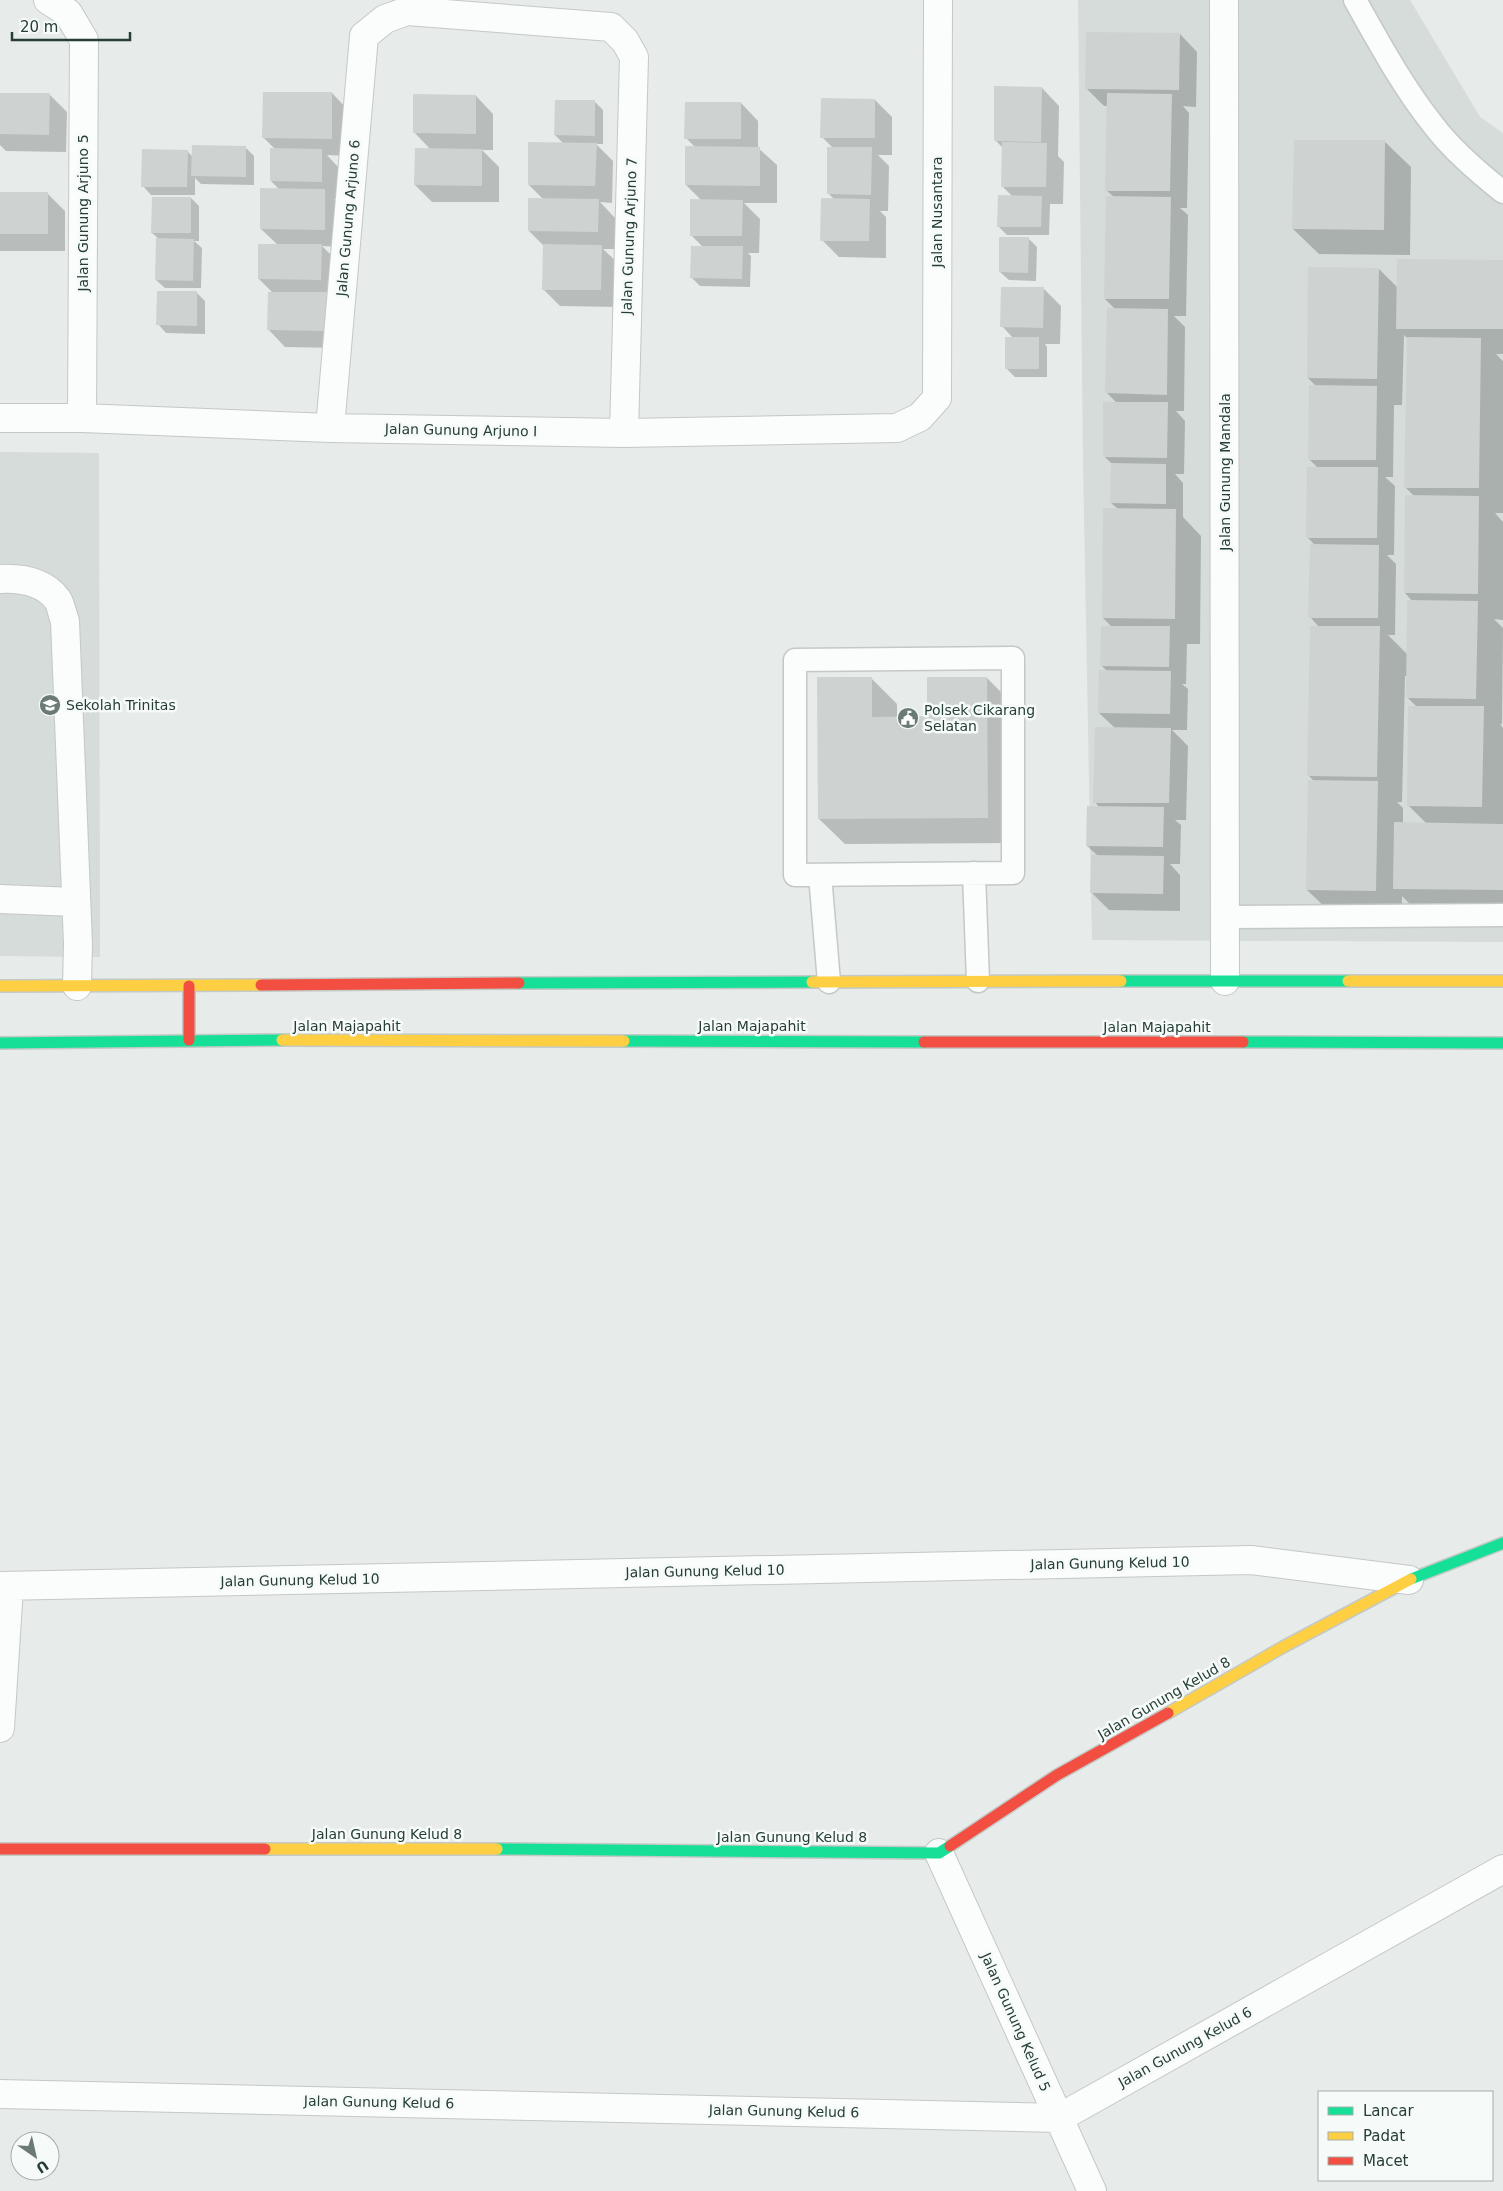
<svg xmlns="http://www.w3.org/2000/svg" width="1503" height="2191" font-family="'DejaVu Sans',sans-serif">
<rect width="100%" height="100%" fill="#e7ebe9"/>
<path fill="#d5dcd9" d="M1078,0h332l70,117 23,16v809l-411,-2 -9,-480z
M0,452l99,1 1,504 -100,-1z"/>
<path fill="#0003" fill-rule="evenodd" d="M1180,34l17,18 -1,55 -13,-1 6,7 -2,95h-7l8,7 -2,101h-12l11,11 -1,84h-8l9,10 -1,53h-9l8,9v34l18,19 -1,108h-13l-1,40h-4l6,5 -1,41h-15l16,16 -2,74h-11l6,5 -1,39h-10l10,11v36l-71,-1 -18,-18 7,-36 -11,-10 12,-39 -4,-5 20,-74 -16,-15 9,-41 -6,-6 10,-39 -9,-9 15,-109 -7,-6 1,-39 -8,-8 13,-53 -10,-10 9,-83 -11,-11 9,-102 -8,-7 2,-84h-4l-18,-18z
M1042,88l17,18 -1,50 6,6 -1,42h-13l-1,31h-42l-9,-9 15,-29 -11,-11 1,-38 -8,-8z
M332,93l17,18 -1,45 -21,-1 12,13v31h-5l8,8v40l-20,-1 17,17 5,85 -59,-1 -17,-18 5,-36 -14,-14 19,-34 -17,-16 19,-39 -9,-9 5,-31 -13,-13z
M0,94l50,1 17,17 -1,40 -60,-1 -6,-6z
M476,96l17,18v36h-11l17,17v35h-67l-17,-17 16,-35 -17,-18z
M875,100l17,17v38h-14l11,11 -1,45h-8l6,6v41l-47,-1 -17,-17 12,-41 -6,-6 5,-45 -11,-11z
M595,102l8,8v34h-7l17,17 -1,42 -12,-1 15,16v31h-12l16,15 -1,43 -58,-1 -17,-17 1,-43 -15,-15 15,-31 -15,-15 35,-41 -9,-9z
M741,103l17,18v27l19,17v38h-33l16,16 -1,34h-11l3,3 -1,31 -50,-1 -8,-8 11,-31 -12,-12 11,-34 -16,-16 9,-38 -9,-9z
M1385,142l26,25 -1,88 -91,-1 -26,-25z
M245,147l9,9v29l-53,-1 -6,-6v17h-44l-8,-9 44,-35 6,6z
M0,193l48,1 17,17v40h-65z
M191,198l8,8v35h-5l8,7 -1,40h-36l-9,-8 2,-42 -6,-5z
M1028,238l9,9 -1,34 -27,-1 -9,-8z
M1503,262v92h-7l7,7v152h-8l8,9v98l-9,-1 9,9 -1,96h-2l3,4v187h-83l-18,-19v20l-69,-1 -26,-25 8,-108 -7,-7 11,-148 -9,-10 6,-71 -9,-9 11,-69 -9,-9 8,-72 -9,-9 71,-109 19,19zM1404,335l4,4 -3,148 9,9 -9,97 8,9 -5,53 -20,-20h7l1,-71 -9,-9h7l1,-69 -10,-9h8l1,-72h8zM1405,676h3l-1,21 10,10 -9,98 19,19h-24v-16l-6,-6h5z
M1043,288l18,18 -1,38h-15l2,3v30h-32l-9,-9 7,-30 -11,-12z
M196,292l9,9v33l-39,-1 -8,-9z
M871,678l26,26v14h32l58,-40 26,26v139l-168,1 -26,-25z"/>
<path fill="#ced3d1" d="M1086,32l94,1 -1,57 -94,-1z
M994,86l48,1 -1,55 -47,-1z
M263,92h69v47l-70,-1z
M0,93h50l-1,42 -49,-1z
M1107,93l65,1 -2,97h-65z
M413,94l63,1v39l-63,-1z
M821,98l54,1v39h-55z
M555,100h40v36l-41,-1z
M685,102h56v37h-57z
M1294,140h91l-1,90 -92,-1z
M528,142l69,1 -2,43 -67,-1z
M1002,142l45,1 -1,44h-45z
M192,145l54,1v31l-55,-1z
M685,146l75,1v39l-75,-1z
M827,147h45l-1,48 -44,-1z
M270,148l52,1v33l-52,-1z
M415,148l67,1v37l-68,-1z
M142,149l46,1 -1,37h-46z
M260,188l65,1v41l-65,-1z
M0,192h48v42h-48z
M998,195l44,1 -1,31h-44z
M1106,196l65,1 -2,102h-65z
M152,197h39v36h-40z
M528,198l71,1 -1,33 -70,-1z
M821,198l49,1 -1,42h-49z
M690,199l53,1 -1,36h-52z
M999,237h30l-1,36 -29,-1z
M156,238l38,1 -1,42 -38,-1z
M258,244h64l-1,36 -63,-1z
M543,244l59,1 -1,45h-59z
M691,246h52l-1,33 -52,-1z
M1397,259l106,1v69h-107z
M1308,267l71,1 -2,111 -70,-1z
M1001,287h43l-1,41 -43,-1z
M157,291h40v35l-41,-1z
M268,292h59v39l-60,-1z
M1107,308l61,1 -1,86 -62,-2z
M1005,337h34v32h-34z
M1407,337l74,1 -2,150h-75z
M1309,385l68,1 -1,74h-68z
M1103,402h65l-1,56 -64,-1z
M1111,463l55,1v40l-56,-1z
M1307,467h71l-1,71h-71z
M1405,495l74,1 -1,98 -74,-1z
M1103,508l73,1 -1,110 -73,-1z
M1310,544l69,1 -1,73h-70z
M1407,600l71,1 -2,98 -70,-1z
M1101,626h69l-1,41 -69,-1z
M1310,626h70l-3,151 -70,-1z
M1099,670l72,1 -1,43 -72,-1z
M817,677h55v40l55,-1v-39h60l1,141 -170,1z
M1408,706h76l-2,101 -75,-1z
M1095,727l76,1 -2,75h-76z
M1308,780l70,1 -2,110 -70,-1z
M1087,806l77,1 -1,40 -77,-1z
M1394,822l109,2v66l-110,-1z
M1091,855l73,1 -1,38 -73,-1z"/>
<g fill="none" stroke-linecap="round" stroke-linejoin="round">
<g stroke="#c4c8c6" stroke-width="25">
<path id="lane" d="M1355,0c24,43 48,87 79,126 19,25 45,47 69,66
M1013,658v215l-218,2v-215z
M974,873l4,108
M820,875l9,107
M1225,917l278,-2"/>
</g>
<g stroke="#c4c8c6" stroke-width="30">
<path id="street" d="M48,0l20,13 16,27 -2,378
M1224,0l1,981
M0,418h82l248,10 294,5 273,-5 23,-11 17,-19 1,-398
M330,428l34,-392 21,-17 22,-8 204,16 14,14 9,16 -10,376
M0,579c21,-1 43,2 57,20 4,5 5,15 8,22l13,323 -1,42
M0,899l75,3
M0,1586l1251,-26 158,20
M0,1728l9,-141
M939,1853l153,338
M0,2094l1059,24 444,-249"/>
</g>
<g stroke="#c3c9c6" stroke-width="14">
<path id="fast" d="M1121,981h227
M519,983l293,-1
M624,1041l300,1
M1243,1042l260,1
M0,1043l282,-3
M1411,1579l92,-36
M497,1849l442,4 11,-7"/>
</g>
<g stroke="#c3c9c6" stroke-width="14">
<path id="slow" d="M1348,981h155
M812,982l309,-1
M0,986l261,-1
M282,1040l342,1
M1168,1713l115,-66 128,-68
M265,1849h232"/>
</g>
<g stroke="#c3c9c6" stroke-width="14">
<path id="jam" d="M261,985l258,-2
M189,986v54
M924,1042h319
M950,1846l107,-71 111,-62
M0,1849h265"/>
</g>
<use href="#lane" stroke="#fbfcfc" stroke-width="22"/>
<use href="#street" stroke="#fbfcfc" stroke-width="28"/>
<use href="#fast" stroke="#16e098" stroke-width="11"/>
<use href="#slow" stroke="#ffcf43" stroke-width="11"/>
<use href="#jam" stroke="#f24e42" stroke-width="11"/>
</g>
<defs>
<g id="school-disc" transform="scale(1.125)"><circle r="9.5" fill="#6a7b75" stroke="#f6faf8"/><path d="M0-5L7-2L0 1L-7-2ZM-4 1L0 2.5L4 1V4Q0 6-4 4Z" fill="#fff"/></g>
<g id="civic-disc" transform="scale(1.125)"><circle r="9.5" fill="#6a7b75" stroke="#f6faf8"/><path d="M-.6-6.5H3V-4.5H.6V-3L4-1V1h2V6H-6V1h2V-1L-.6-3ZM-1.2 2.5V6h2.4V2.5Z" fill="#fff"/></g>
</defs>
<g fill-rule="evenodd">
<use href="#school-disc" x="50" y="705"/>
<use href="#civic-disc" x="908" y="718"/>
</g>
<g text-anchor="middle" stroke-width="5" stroke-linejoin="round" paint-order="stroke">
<g font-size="14" fill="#263e37" stroke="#f6faf8">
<text transform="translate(937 212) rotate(-90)" y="5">Jalan Nusantara</text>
<text transform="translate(83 213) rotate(-90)" y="5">Jalan Gunung Arjuno 5</text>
<text transform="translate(348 218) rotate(-85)" y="5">Jalan Gunung Arjuno 6</text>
<text transform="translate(629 236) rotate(-88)" y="5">Jalan Gunung Arjuno 7</text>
<text transform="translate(461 430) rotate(1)" y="5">Jalan Gunung Arjuno I</text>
<text transform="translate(1225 472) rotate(-90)" y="5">Jalan Gunung Mandala</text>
<text x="347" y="1031">Jalan Majapahit</text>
<text x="752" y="1031">Jalan Majapahit</text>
<text x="1157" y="1032">Jalan Majapahit</text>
<text transform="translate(1110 1563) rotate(-1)" y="5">Jalan Gunung Kelud 10</text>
<text transform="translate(705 1571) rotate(-1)" y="5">Jalan Gunung Kelud 10</text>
<text transform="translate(300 1580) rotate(-1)" y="5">Jalan Gunung Kelud 10</text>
<text transform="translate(1164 1698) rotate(-30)" y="5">Jalan Gunung Kelud 8</text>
<text x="387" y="1839">Jalan Gunung Kelud 8</text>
<text x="792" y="1842">Jalan Gunung Kelud 8</text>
<text transform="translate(1016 2022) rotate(66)" y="5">Jalan Gunung Kelud 5</text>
<text transform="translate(1185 2047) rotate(-29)" y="5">Jalan Gunung Kelud 6</text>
<text transform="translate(379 2102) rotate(1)" y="5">Jalan Gunung Kelud 6</text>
<text transform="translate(784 2111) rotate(1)" y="5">Jalan Gunung Kelud 6</text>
</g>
<g font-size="14" fill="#263e37" stroke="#f6faf8" text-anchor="start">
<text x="66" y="710">Sekolah Trinitas</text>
<text x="924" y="715">Polsek Cikarang<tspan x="924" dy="16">Selatan</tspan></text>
</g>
</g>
<rect x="1318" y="2091" width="175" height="90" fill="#f6faf8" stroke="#a3afab"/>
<rect x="1328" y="2107" width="25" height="8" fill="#16e098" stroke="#a3afab"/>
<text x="1363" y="2116" font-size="15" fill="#263e37">Lancar</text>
<rect x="1328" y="2132" width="25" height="8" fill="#ffcf43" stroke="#a3afab"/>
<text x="1363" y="2141" font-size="15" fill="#263e37">Padat</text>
<rect x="1328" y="2157" width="25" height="8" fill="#f24e42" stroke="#a3afab"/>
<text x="1363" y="2166" font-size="15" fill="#263e37">Macet</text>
<g transform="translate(35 2156) rotate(146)"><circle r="24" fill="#f6faf8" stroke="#a3afab"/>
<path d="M0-4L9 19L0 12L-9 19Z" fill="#6a7b75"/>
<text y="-8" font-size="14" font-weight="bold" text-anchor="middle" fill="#263e37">U</text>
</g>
<path d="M12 32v8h118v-8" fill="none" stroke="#263e37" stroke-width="2.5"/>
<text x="20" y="32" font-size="15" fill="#263e37" stroke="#f6faf8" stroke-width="4" paint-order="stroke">20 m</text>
</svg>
